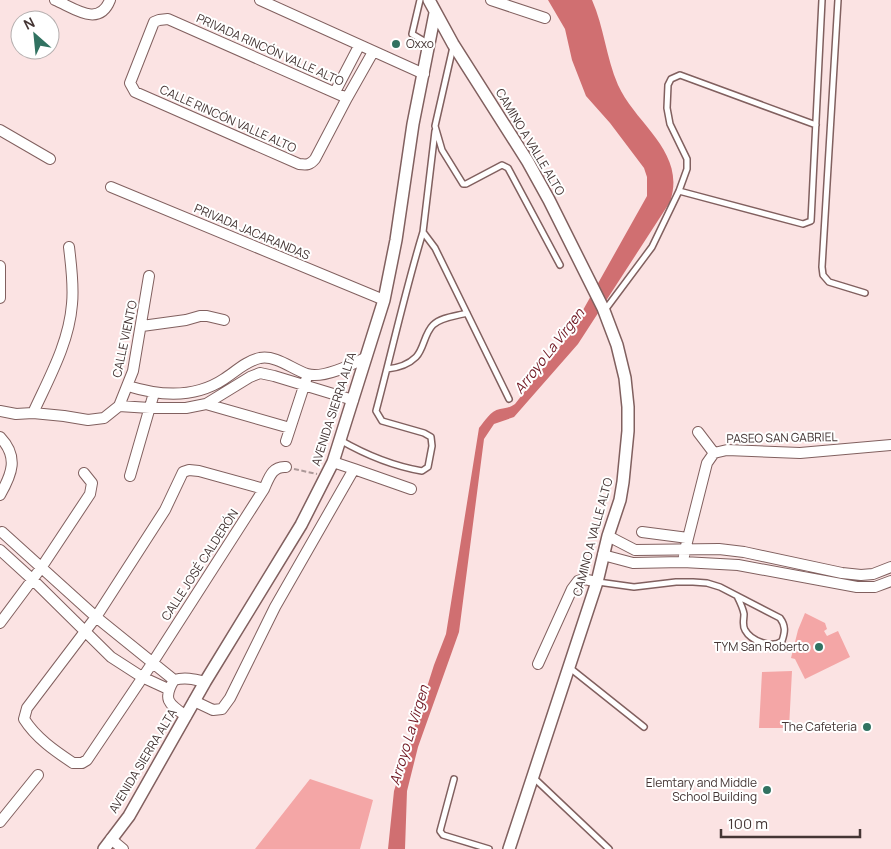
<svg xmlns="http://www.w3.org/2000/svg" width="891" height="849" font-family="Manrope,sans-serif">
<rect width="100%" height="100%" fill="#fbe3e3"/>
<path fill="#f4a6a6" d="M805,613l20,10 2,6 -3,2 3,5 11,-5 12,26 -45,22 -10,-20 -4,-1 7,-28z
M792,671l-3,57h-30l3,-56z
M310,779l63,21 -13,49h-105z"/>
<path fill="#d06f71" d="M548,0h44c12,27 14,57 26,85 18,40 69,67 52,117l-92,142 -64,73 -20,7 -10,15 -25,193 -41,115 -11,44 -2,58h-17l6,-58 40,-126 12,-31 33,-206c6,-7 11,-17 21,-19 6,-1 9,-1 15,-5l54,-69 78,-139v-19l-3,-9 -34,-45 -24,-27 -14,-36 -7,-31z"/>
<g fill="none" stroke-linecap="round" stroke-linejoin="round">
<g stroke="#81605f" stroke-width="8">
<path id="service" d="M420,0l-8,34 17,10
M838,0l-16,267 1,8 6,7 36,11
M453,47l-18,79 7,24 21,34h3l36,-19 6,3 52,97
M435,131l-12,101 12,16 74,151
M679,191l124,33 8,-3 11,-221
M605,310l47,-63 27,-56 8,-22v-10l-17,-35 -3,-16 1,-23 3,-6 9,-4 136,50
M387,369c10,-1 22,-5 29,-12 8,-8 8,-23 17,-32 8,-8 24,-9 34,-12
M340,440c26,15 53,26 82,31l6,-4 4,-21 -1,-9 -7,-4 -42,-12 -6,-10c16,-60 29,-120 47,-179
M598,582l36,5 42,-5h17l14,1 13,4 60,31c6,8 5,14 2,23 -10,8 -31,0 -37,-11 -3,-5 -1,-10 -1,-16 -1,-6 -4,-12 -7,-18
M570,668l74,59
M534,778l75,71
M454,779l-14,52 3,4 46,14"/>
</g>
<g stroke="#81605f" stroke-width="12">
<path id="minor" d="M55,0c19,8 44,28 55,0
M260,0l164,74
M491,0l54,18
M335,92l24,-46
M347,98l-179,-79 -9,1 -5,2 -24,61 5,9 164,72c8,1 11,1 16,-5l32,-61 26,-46
M0,130l50,29
M111,187l273,113
M0,266v32
M142,326l44,-6 14,-4h7l17,4
M128,386c32,10 66,13 96,-7 11,-7 22,-18 36,-21 16,-3 32,11 47,16 16,5 44,-9 58,-16
M206,404l84,24
M119,406l14,-35 16,-95
M0,411l16,3 17,-1 31,3 24,4 16,-2 15,-12 31,2h36l20,-4 44,-27 10,-4 14,3 79,24
M33,413c16,-35 36,-70 39,-109 2,-19 -1,-39 -3,-57
M698,432l16,21
M0,437c19,20 12,37 0,58
M286,441l20,-61
M354,469l57,20
M130,476l24,-83
M264,489l-65,-18 -10,-1 -6,2 -18,38 -69,107 -69,91 -3,11c12,19 31,32 49,44h9l5,-3 66,-98 111,-173c5,-11 8,-23 22,-22
M2,532l94,85 78,63
M642,532l46,6
M608,536l27,14 84,-1 25,3 98,21 19,2 12,-1 18,-7
M0,550l33,30 78,77 31,20 26,12
M603,555l30,8 50,-1 55,3 119,22h18l16,-6
M683,562l2,-12 22,-87 7,-10 13,-3 73,3 91,-8
M0,623l41,-55 49,-74 2,-11 -8,-10
M538,664l34,-75 6,-8 6,-2 13,3
M194,701l19,9 9,-1 8,-11 45,-91 79,-138 -21,-7
M186,716c-17,-12 -24,-16 -12,-36 11,-3 19,-1 31,2
M0,822l38,-47
M111,839l12,10"/>
</g>
<g stroke="#81605f" stroke-width="14">
<path id="tertiary" d="M429,0l24,44 75,118 21,38 54,108 14,37 8,33 3,29v24l-5,51 -3,18 -12,36 -11,46 -88,267
M104,849l25,-33 76,-134 96,-157 32,-63 51,-162 12,-60 17,-116 22,-111"/>
</g>
<path stroke="#ac9898" stroke-width="2" stroke-dasharray="5 2.5" stroke-linecap="butt" d="M294,469l23,5"/>
<use href="#service" stroke="#fff" stroke-width="5"/>
<use href="#minor" stroke="#fff" stroke-width="10"/>
<use href="#tertiary" stroke="#fff" stroke-width="11"/>
</g>
<g fill="#317261" stroke="#fff" stroke-width="2">
<circle cx="396" cy="44" r="5"/>
<circle cx="819" cy="647" r="5"/>
<circle cx="867" cy="727" r="5"/>
<circle cx="767" cy="790" r="5"/>
</g>
<g text-anchor="middle" stroke-width="4" stroke-linejoin="round" paint-order="stroke">
<g font-size="12" fill="#443534" stroke="#fff" text-anchor="end">
<text x="406" y="48" text-anchor="start">Oxxo</text>
<text x="809" y="651">TYM San Roberto</text>
<text x="857" y="731">The Cafeteria</text>
<text x="757" y="787">Elemtary and Middle<tspan x="757" dy="14">School Building</tspan></text>
</g>
<g font-size="12" fill="#443534" stroke="#fff">
<text transform="translate(270 50) rotate(24)" y="4">PRIVADA RINCÓN VALLE ALTO</text>
<text transform="translate(228 119) rotate(24)" y="4">CALLE RINCÓN VALLE ALTO</text>
<text transform="translate(530 142) rotate(59)" y="4">CAMINO A VALLE ALTO</text>
<text transform="translate(252 232) rotate(23)" y="4">PRIVADA JACARANDAS</text>
<text transform="translate(125 339) rotate(-78)" y="4">CALLE VIENTO</text>
<text transform="translate(334 409) rotate(-72)" y="4">AVENIDA SIERRA ALTA</text>
<text transform="translate(782 438) rotate(-1)" y="4">PASEO SAN GABRIEL</text>
<text transform="translate(593 537) rotate(-75)" y="4">CAMINO A VALLE ALTO</text>
<text transform="translate(200 565) rotate(-57)" y="4">CALLE JOSÉ CALDERÓN</text>
<text transform="translate(143 761) rotate(-59)" y="4">AVENIDA SIERRA ALTA</text>
</g>
<g font-size="14" font-style="italic" fill="#701722" stroke="#fff">
<text transform="translate(549 351) rotate(-52)" y="5">Arroyo La Virgen</text>
<text transform="translate(409 735) rotate(-73)" y="5">Arroyo La Virgen</text>
</g>
</g>
<g transform="translate(35 35) rotate(333)"><circle r="24" fill="#ffffff" stroke="#b4aeae"/>
<path d="M0-4L9 19L0 12L-9 19Z" fill="#317261"/>
<text y="-8" font-size="14" font-weight="bold" text-anchor="middle" fill="#443534">N</text>
</g>
<path d="M721 829v8h139v-8" fill="none" stroke="#443534" stroke-width="2.5"/>
<text x="728" y="829" font-size="15" fill="#443534" stroke="#ffffff" stroke-width="4" paint-order="stroke">100 m</text>
</svg>
